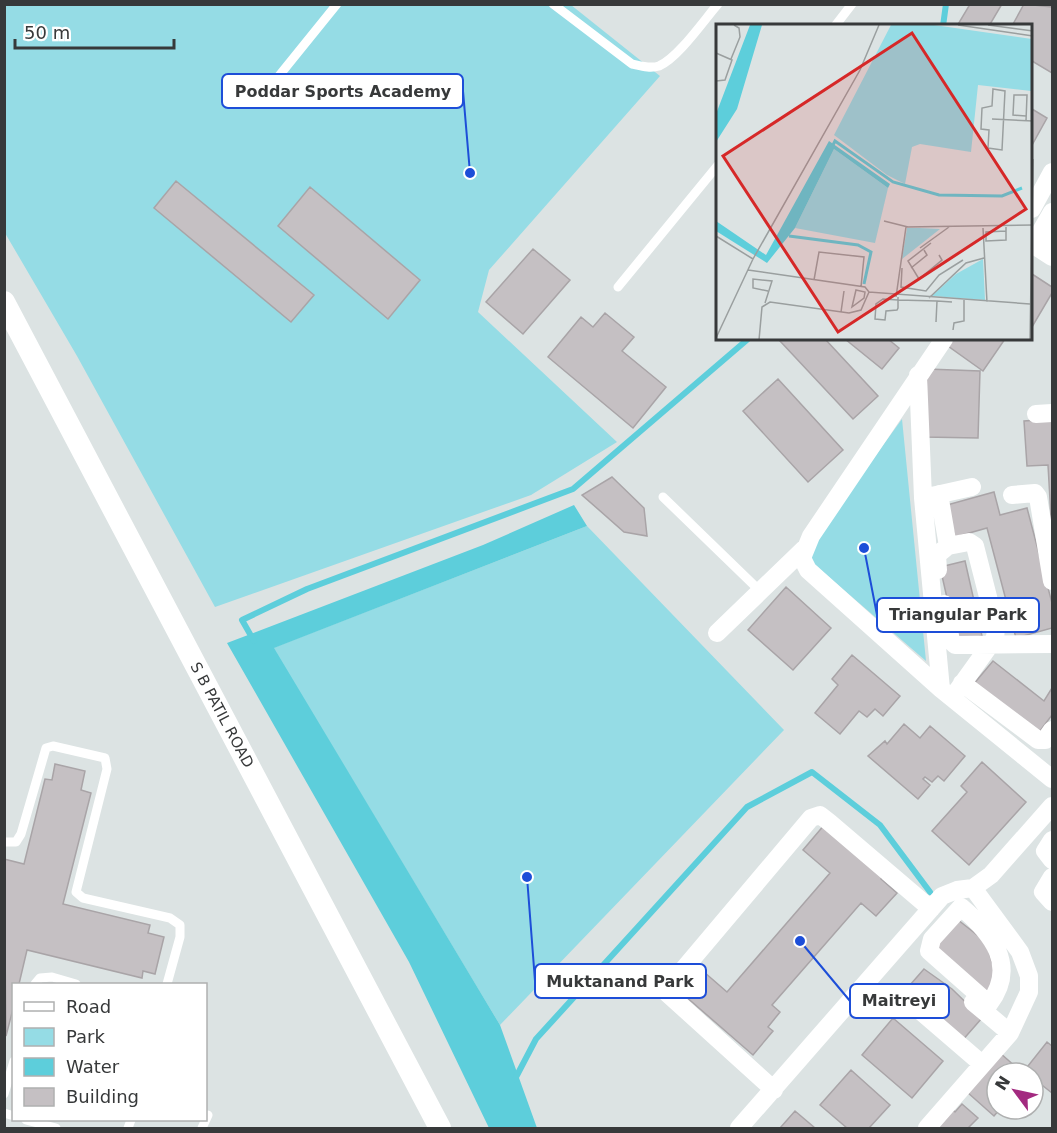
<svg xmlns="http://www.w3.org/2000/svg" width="1057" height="1133" font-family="'DejaVu Sans',sans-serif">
<rect width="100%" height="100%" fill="#dce3e3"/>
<path fill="#95dce5" d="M4,5h567l89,71 -171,194 -11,42 139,130 -86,53 -316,112 -138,-251 -72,-123z
M902,419l24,242 -119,-103 32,-52z
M587,526l197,204 -284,295 -227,-377z"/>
<path fill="#5dcedb" d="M574,505l13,21 -313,122 226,377 37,103h-48l-80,-166 -182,-319 256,-98z"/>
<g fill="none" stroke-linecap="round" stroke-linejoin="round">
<path stroke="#5dcedb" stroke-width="6" d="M943,26l3,-22
M254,641l-12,-21 65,-31 266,-100 175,-150
M515,1079l21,-40 211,-232 65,-35 68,53 50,67"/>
</g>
<path fill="#c5c0c3" stroke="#a9a4a7" stroke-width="1.5" d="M966,4h36l-13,22h-32l12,-20z
M1024,4l28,3v66l-20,-12v-35h-20z
M1032,109l15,9 -15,27z
M176,181l138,114 -23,27 -137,-114z
M310,187l110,93 -32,39 -110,-93z
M533,249l37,31 -47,54 -37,-32z
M1032,274l20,13v6l-20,34z
M605,313l29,24 -12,14 44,36 -33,41 -85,-71 33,-40 12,10z
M782,339h43l53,57 -25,23 -73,-78z
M845,339h43l11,9 -17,21z
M953,339h52l-22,32 -35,-25z
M927,369l53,2 -2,67 -54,-1z
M778,379l65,71 -35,32 -65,-71z
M1052,419v116l-4,-70 -21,1 -3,-45z
M612,477l32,31 3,28 -23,-4 -42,-37z
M994,492l6,23 27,-7 25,95v25l-36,10 -29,-110 -32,9 -8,-32z
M965,561l17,75 -25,6 -17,-75z
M786,587l45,41 -38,42 -45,-40z
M852,655l48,41 -17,20 -8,-7 -8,8 -8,-6 -19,23 -25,-21 23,-28 -6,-6z
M993,661l51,40 8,-13v27l-15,20 -65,-49z
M904,724l16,14 10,-12 35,30 -21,25 -6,-5 -6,6 -7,-5 -2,2 7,6 -12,14 -50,-43 17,-15 2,3z
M982,762l44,40 -57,63 -37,-34 35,-39 -6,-6z
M55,764l30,7 -4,19 10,3 -28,111 87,21 -2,8 16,4 -9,37 -12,-3 -1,7 -115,-28 -8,34h-5v21l-8,31 -2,-177 20,5 21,-85 7,1z
M825,824l59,51 -3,4 16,14 -21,23 -15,-13 -89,102 8,7 -12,15 5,4 -20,24 -76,-66 19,-24 31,27 103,-119 -27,-23z
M953,916l33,26 12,40 -13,17 -54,-56z
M924,969l28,20 30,29 -21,24 -58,-49z
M893,1018l50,43 -31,37 -50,-43z
M1047,1042l5,4v47l-19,-15v-5l-9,-2z
M1000,1053l23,20h-26v36h3l-6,7 -27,-24z
M851,1070l39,35 -21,23h-22l-27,-23z
M962,1104l16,14 -10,10h-35l16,-22 6,6z
M795,1111l20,17h-35z"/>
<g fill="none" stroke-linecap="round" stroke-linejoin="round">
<path stroke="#fff" stroke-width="9" d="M553,4l79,60c9,2 18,5 27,2 19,-8 45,-46 59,-62
M835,26l17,-22
M278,77l59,-73
M618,287l100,-122
M663,497l97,94
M4,842h12l5,-8 25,-86 7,-2 52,12 2,11 -31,123 7,6 87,20 10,7v12l-13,47
M35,984l5,-6 12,-1 24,7
M4,1094l10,-33
M4,1113l10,3
M26,1120l30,8
M128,1128l3,-8
M202,1128l6,-13"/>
<path stroke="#fff" stroke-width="18" d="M1032,209l20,-37
M1052,212l-11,19 11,9
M1032,244l20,13
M944,339l-133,197 -9,22 6,12 133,119 111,90
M918,375l5,123 18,191
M1036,414l16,-1
M1012,495l23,-2 3,4 14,84
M927,497l45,-10
M948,546l21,-4 6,4 21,82 -1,10 -43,60
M938,570l-1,-15 11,-9 -9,-52
M944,604l7,37 4,4 97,-1
M717,633l87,-84
M962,683l76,57h7l7,-10
M1052,840l-7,11 7,9
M1052,877l-9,15 9,10
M961,907c31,26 57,59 28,97l-60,-53 3,-12z
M903,996l79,68
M973,1002l37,31
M774,1090l-107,-97 4,-9 140,-166 9,-3 9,7 102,87
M739,1128l203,-232 15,-6 16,-2
M927,1128l83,-95 19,-41v-16l-9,-24 -47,-64 18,-13 61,-69"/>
<path stroke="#fff" stroke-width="22" d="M4,302l436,826"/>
</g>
<g text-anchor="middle" stroke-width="6" stroke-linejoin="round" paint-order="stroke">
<g font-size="15" fill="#37393a" stroke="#fff">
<text transform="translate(222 715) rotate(62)" y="5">S B PATIL ROAD</text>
</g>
</g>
<g transform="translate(716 24)">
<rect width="316" height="316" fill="#dce3e3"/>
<path d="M175,1h43l98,14 -1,52 -53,-6 -7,67 -51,-8 -8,3 -7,37 -18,-9 -53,-40zM118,125l54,39 -13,55 -80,-15zM191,204h12l21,1 -38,30zM267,235l2,41 -53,-4 24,-22z" fill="#95dce5"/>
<path d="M34,1h12l-25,84 -21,33v-28zM113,117l61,43 -2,4 -54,-39 -39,79 -28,35 -51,-32v-10l50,34z" fill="#5dcedb"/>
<path fill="none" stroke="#5dcedb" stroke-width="3" d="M117,121l2,-4 58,41 46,13 63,1 20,-8M73,212l69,9 13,7 -7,32"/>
<path fill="none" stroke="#9a9f9f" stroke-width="1.5" d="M242,1l75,11M272,1l45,6M0,29l16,7 -7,20 -9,1M15,35l9,-22 -1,-9 -5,-3M277,65l12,2 -3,59 -14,-2 1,-18 -8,-1 1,-21 10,-2zM276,95l41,2M310,97l1,-26h-13l-1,20 13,1M168,197l24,6M290,203v13l-20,1v-9l20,-1M267,204l4,74M0,212l37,23M215,219l-23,18 11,18 23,-19 -3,-5M204,224l29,-21M186,244l-1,19 25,4 13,-16 24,-15M195,244l16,-13 -3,-5M32,246l117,17 4,5M98,256l5,-28 45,5 -3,30M140,266l9,2 -1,6 -12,9zM180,273l10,-70 127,-2M182,273v11l-1,2 -11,1 -1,9 -10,-1 1,-15 7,-5 15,1 39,1 15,1M213,274l37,-35 18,-5M49,279l7,-22 -19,-2v9l15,3M125,288l3,-21M220,298l1,-21M237,306l1,-7 10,-2v-21M0,314l37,-79 107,-189 19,-45M43,316l3,-33 8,-5 79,11 12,-3 8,-18 161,12M314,316l3,-181"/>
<path fill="#d62828" fill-opacity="0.15" stroke="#d62828" stroke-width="3" d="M196,9l114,176 -188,123 -115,-176z"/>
<rect width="316" height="316" fill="none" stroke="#37393a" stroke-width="3"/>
</g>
<path fill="none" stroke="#1d4ed8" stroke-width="2" d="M470 173L463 91M864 548L877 615M527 877L535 981M800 941L850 1001"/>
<g fill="#1d4ed8" stroke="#fff" stroke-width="2">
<circle cx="470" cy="173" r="6"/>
<circle cx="864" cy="548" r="6"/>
<circle cx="527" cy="877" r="6"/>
<circle cx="800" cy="941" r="6"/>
</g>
<g fill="#fff" stroke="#1d4ed8" stroke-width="2">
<rect x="222" y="74" width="241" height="34" rx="6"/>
<rect x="877" y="598" width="162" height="34" rx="6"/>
<rect x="535" y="964" width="171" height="34" rx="6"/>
<rect x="850" y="984" width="99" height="34" rx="6"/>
</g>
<g font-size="16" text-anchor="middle" font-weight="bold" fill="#37393a">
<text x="343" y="97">Poddar Sports Academy</text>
<text x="958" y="620">Triangular Park</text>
<text x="620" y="987">Muktanand Park</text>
<text x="899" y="1006">Maitreyi</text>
</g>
<rect width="1057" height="1133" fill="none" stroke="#37393a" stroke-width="12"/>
<rect x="12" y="983" width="195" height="138" fill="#ffffff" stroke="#afb0b0" stroke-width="1.5"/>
<rect x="24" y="1002" width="30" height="9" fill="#ffffff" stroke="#afb0b0" stroke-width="1.5"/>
<text x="66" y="1013" font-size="18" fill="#37393a">Road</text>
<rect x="24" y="1028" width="30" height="18" fill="#95dce5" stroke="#afb0b0" stroke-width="1.5"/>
<text x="66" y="1043" font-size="18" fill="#37393a">Park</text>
<rect x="24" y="1058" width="30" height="18" fill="#5dcedb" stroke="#afb0b0" stroke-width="1.5"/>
<text x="66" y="1073" font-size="18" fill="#37393a">Water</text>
<rect x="24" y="1088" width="30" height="18" fill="#c5c0c3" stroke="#afb0b0" stroke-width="1.5"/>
<text x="66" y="1103" font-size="18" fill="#37393a">Building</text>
<g transform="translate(1015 1091) rotate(303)"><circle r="28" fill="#ffffff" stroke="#afb0b0" stroke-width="1.5"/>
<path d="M0-4.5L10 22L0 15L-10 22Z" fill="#a32a80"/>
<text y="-9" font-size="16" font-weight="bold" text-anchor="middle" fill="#37393a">N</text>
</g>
<path d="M15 39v9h159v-9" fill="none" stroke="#37393a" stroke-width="3"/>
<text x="24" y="39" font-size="18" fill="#37393a" stroke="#ffffff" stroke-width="4.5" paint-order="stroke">50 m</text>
</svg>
